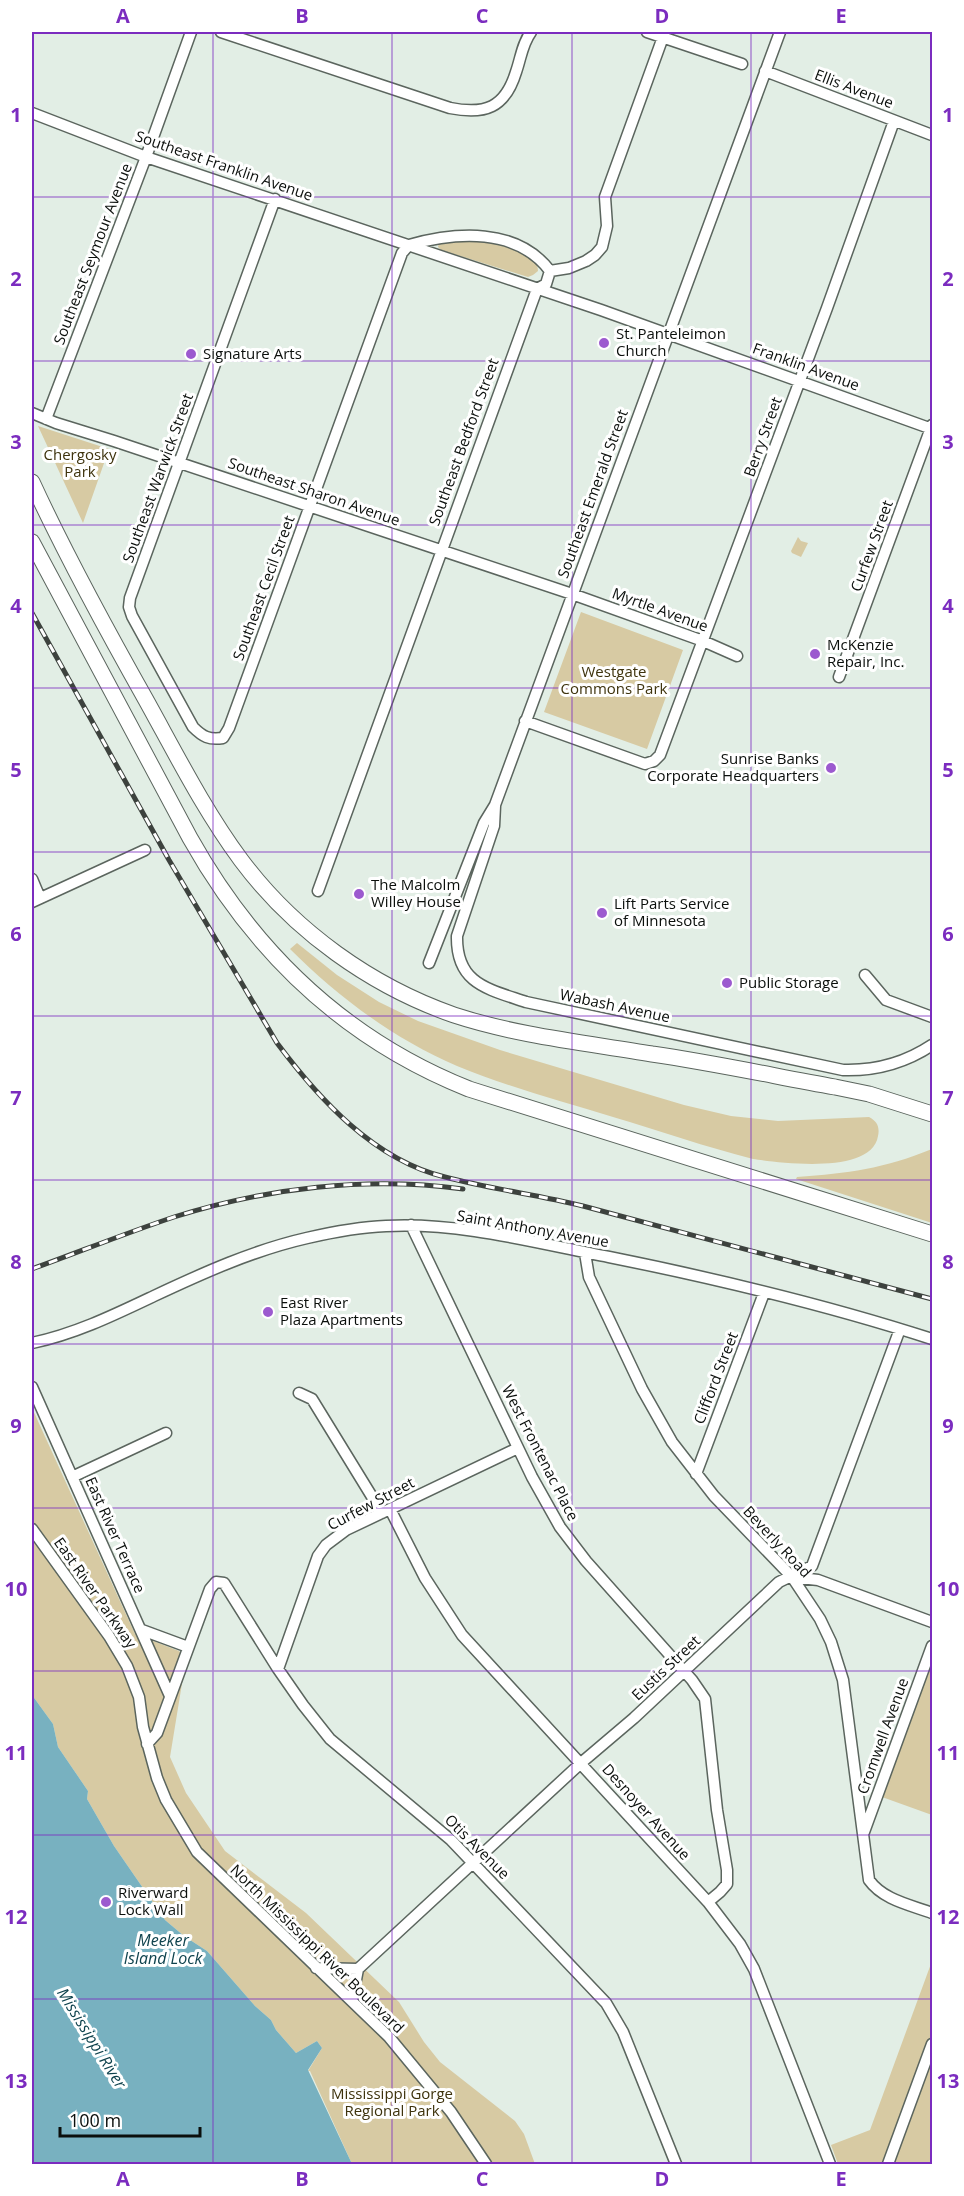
<svg xmlns="http://www.w3.org/2000/svg" width="964" height="2196" font-family="'Open Sans',sans-serif">
<rect width="100%" height="100%" fill="#e2eee5"/>
<path fill="#d7caa3" d="M477,240c17,3 61,9 61,31l-5,4 -5,2 -87,-27 -3,-3 1,-5z
M38,426l71,23 -26,74z
M798,537l3,4 7,2 -7,14 -9,-4 -1,-2z
M581,612l102,38 -36,99 -103,-37z
M297,943l40,32 42,27 39,19 82,29 184,55 47,11 47,5 91,-4c8,4 11,10 9,19 -6,39 -97,27 -125,23 -47,-12 -93,-28 -140,-42 -52,-16 -105,-30 -156,-51 -63,-27 -119,-69 -167,-117z
M932,1149v74l-136,-44 1,-2c52,-4 86,-8 135,-28z
M32,1408l103,226 44,17 7,8 -16,98 16,36 39,58 81,62 93,89 25,40 16,20 75,59 9,13 11,30h-183l-42,-93h-2l14,-23 -5,-7 -21,12 -20,-23 -5,-10 -16,-14 -48,-55 -23,-15 -19,-16 -51,-74 -27,-47 1,-8 -30,-44 -5,-23 -21,-29z
M932,1661v154l-50,-18z
M932,1961v203h-94l-7,-19 39,-15z"/>
<path fill="#78b1c0" d="M32,1695l21,29 5,23 30,44 -1,8 27,47 51,74 19,16 23,15 48,55 16,14 5,10 20,23 21,-12 5,7 -14,22 44,94h-320z"/>
<g fill="none" stroke-linecap="round" stroke-linejoin="round">
<g stroke="#5b655e" stroke-width="13">
<path id="minor" d="M221,32l229,76c35,7 55,0 66,-36 5,-14 6,-28 15,-40
M647,32l95,32
M765,71l167,64
M32,113l114,44 455,153 331,119
M275,199l-145,399 -1,9 3,9 61,111c10,10 16,13 30,11l6,-10 173,-475 7,-8
M409,245c47,-13 108,-18 141,26
M32,413l24,10 58,18 458,153 131,47 34,15
M46,419l100,-262 45,-125
M839,677l93,-252
M525,721l120,43 9,-3 6,-6 167,-447 67,-187
M495,806l-1,20 -37,110c-1,48 31,53 69,66l317,68c33,1 62,-7 89,-25
M32,879l8,19
M318,891l219,-602 9,-5 4,-13 19,-3 17,-7 9,-6 7,-8 5,-21 -2,-29 58,-160
M32,902l113,-52
M429,963l55,-140 11,-18 285,-773
M865,975l21,25 46,17
M411,1225l121,252 28,50 26,34 106,119 13,19 12,111 10,60v14l-7,8 -12,10
M585,1253l4,24 53,112 30,53 42,54 78,81 28,42 11,23 12,38 26,200c14,20 42,25 63,33
M32,1343c43,-9 82,-28 122,-47 49,-23 100,-46 153,-58 26,-6 53,-11 79,-12 75,-4 150,17 223,31 109,22 218,48 323,82
M32,1387l138,309
M299,1393l13,6 70,114
M696,1474l68,-181
M72,1477l94,-44
M390,1509l35,69 37,57 246,267 32,42 14,25 76,195
M32,1529l77,107 18,30 12,31 4,30 14,51 9,22 31,52 192,185 62,75 35,52
M792,1577l26,3 114,42
M142,1630l46,17
M278,1669l40,-113 8,-11 20,-15 172,-82
M147,1744l10,-11 53,-144 6,-7 8,1 54,86 25,36 27,34 121,101 155,163 17,29 53,132
M864,1832l68,-186
M316,1968l42,1
M352,2001l6,-32 223,-206 53,-45 145,-136 33,-16 88,-237
M888,2164l44,-120"/>
</g>
<g stroke="#5b655e" stroke-width="17">
<path id="highway" d="M32,482c34,74 74,147 114,218 30,54 58,110 95,160 53,71 130,126 213,155 64,21 133,28 198,39 62,9 122,22 183,33l34,7 63,20
M32,542l158,296c65,116 156,202 279,251l463,145"/>
</g>
<use href="#minor" stroke="#fff" stroke-width="10"/>
<use href="#highway" stroke="#fff" stroke-width="15"/>
<g stroke="#3d423e" stroke-width="5">
<path id="rail" d="M32,613l137,247 108,183c42,56 97,117 168,134 46,12 93,18 138,29l349,93
M32,1269c47,-17 94,-36 142,-52 92,-29 193,-41 289,-28"/>
</g>
<use href="#rail" stroke="#fff" stroke-width="3" stroke-dasharray="9" stroke-linecap="butt"/>
</g>
<path fill="none" stroke="#7b2cbf" stroke-width="1.5" stroke-opacity="0.55" d="M213,32v2132M392,32v2132M572,32v2132M751,32v2132M32,197h900M32,361h900M32,525h900M32,688h900M32,852h900M32,1016h900M32,1180h900M32,1344h900M32,1508h900M32,1671h900M32,1835h900M32,1999h900"/>
<g fill="#9c5acf" stroke="#fff" stroke-width="2">
<circle cx="604" cy="343" r="6"/>
<circle cx="191" cy="354" r="6"/>
<circle cx="815" cy="654" r="6"/>
<circle cx="831" cy="768" r="6"/>
<circle cx="359" cy="894" r="6"/>
<circle cx="602" cy="913" r="6"/>
<circle cx="727" cy="983" r="6"/>
<circle cx="268" cy="1312" r="6"/>
<circle cx="106" cy="1902" r="6"/>
</g>
<g text-anchor="middle" stroke-width="6" stroke-linejoin="round" paint-order="stroke">
<g font-size="15" fill="#0b0f0c" stroke="#fff">
<text transform="translate(854 89) rotate(21)" y="5">Ellis Avenue</text>
<text transform="translate(224 166) rotate(19)" y="5">Southeast Franklin Avenue</text>
<text transform="translate(93 254) rotate(-69)" y="5">Southeast Seymour Avenue</text>
<text transform="translate(806 367) rotate(20)" y="5">Franklin Avenue</text>
<text transform="translate(763 437) rotate(-70)" y="5">Berry Street</text>
<text transform="translate(464 442) rotate(-70)" y="5">Southeast Bedford Street</text>
<text transform="translate(158 478) rotate(-70)" y="5">Southeast Warwick Street</text>
<text transform="translate(314 492) rotate(19)" y="5">Southeast Sharon Avenue</text>
<text transform="translate(593 494) rotate(-70)" y="5">Southeast Emerald Street</text>
<text transform="translate(872 546) rotate(-70)" y="5">Curfew Street</text>
<text transform="translate(264 588) rotate(-70)" y="5">Southeast Cecil Street</text>
<text transform="translate(660 610) rotate(20)" y="5">Myrtle Avenue</text>
<text transform="translate(615 1006) rotate(12)" y="5">Wabash Avenue</text>
<text transform="translate(533 1229) rotate(10)" y="5">Saint Anthony Avenue</text>
<text transform="translate(716 1378) rotate(-69)" y="5">Clifford Street</text>
<text transform="translate(540 1453) rotate(63)" y="5">West Frontenac Place</text>
<text transform="translate(371 1504) rotate(-28)" y="5">Curfew Street</text>
<text transform="translate(115 1535) rotate(66)" y="5">East River Terrace</text>
<text transform="translate(777 1542) rotate(47)" y="5">Beverly Road</text>
<text transform="translate(95 1593) rotate(55)" y="5">East River Parkway</text>
<text transform="translate(666 1668) rotate(-43)" y="5">Eustis Street</text>
<text transform="translate(883 1736) rotate(-70)" y="5">Cromwell Avenue</text>
<text transform="translate(646 1812) rotate(48)" y="5">Desnoyer Avenue</text>
<text transform="translate(477 1847) rotate(45)" y="5">Otis Avenue</text>
<text transform="translate(317 1949) rotate(44)" y="5">North Mississippi River Boulevard</text>
</g>
<g font-size="15" fill="#0b0f0c" stroke="#fff" text-anchor="start">
<text x="616" y="339">St. Panteleimon<tspan x="616" dy="17">Church</tspan></text>
<text x="203" y="359">Signature Arts</text>
<text x="827" y="650">McKenzie<tspan x="827" dy="17">Repair, Inc.</tspan></text>
<text x="819" y="764" text-anchor="end">Sunrise Banks<tspan x="819" dy="17">Corporate Headquarters</tspan></text>
<text x="371" y="890">The Malcolm<tspan x="371" dy="17">Willey House</tspan></text>
<text x="614" y="909">Lift Parts Service<tspan x="614" dy="17">of Minnesota</tspan></text>
<text x="739" y="988">Public Storage</text>
<text x="280" y="1308">East River<tspan x="280" dy="17">Plaza Apartments</tspan></text>
<text x="118" y="1898">Riverward<tspan x="118" dy="17">Lock Wall</tspan></text>
</g>
<g font-size="15" fill="#3e330d" stroke="#fff">
<text x="80" y="460">Chergosky<tspan x="80" dy="17">Park</tspan></text>
<text x="614" y="677">Westgate<tspan x="614" dy="17">Commons Park</tspan></text>
<text x="392" y="2099">Mississippi Gorge<tspan x="392" dy="17">Regional Park</tspan></text>
</g>
<g font-size="16" font-style="italic" fill="#0e424d" stroke="#fff">
<text x="163" y="1946">Meeker<tspan x="163" dy="18">Island Lock</tspan></text>
<text transform="translate(92 2038) rotate(58)" y="6">Mississippi River</text>
</g>
</g>
<rect width="964" height="2196" fill="none" stroke="#ffffff" stroke-width="66"/>
<path d="M60 2127v9h140v-9" fill="none" stroke="#0b0f0c" stroke-width="3"/>
<text x="69" y="2127" font-size="18" fill="#0b0f0c" stroke="#ffffff" stroke-width="4.5" paint-order="stroke">100 m</text>
<rect x="33" y="33" width="898" height="2130" fill="none" stroke="#7b2cbf" stroke-width="2"/>
<g font-size="20" text-anchor="middle" font-weight="bold" fill="#7b2cbf">
<text x="123" y="23">A</text>
<text x="302" y="23">B</text>
<text x="482" y="23">C</text>
<text x="662" y="23">D</text>
<text x="841" y="23">E</text>
<text x="16" y="122">1</text>
<text x="948" y="122">1</text>
<text x="16" y="286">2</text>
<text x="948" y="286">2</text>
<text x="16" y="449">3</text>
<text x="948" y="449">3</text>
<text x="16" y="613">4</text>
<text x="948" y="613">4</text>
<text x="16" y="777">5</text>
<text x="948" y="777">5</text>
<text x="16" y="941">6</text>
<text x="948" y="941">6</text>
<text x="16" y="1105">7</text>
<text x="948" y="1105">7</text>
<text x="16" y="1269">8</text>
<text x="948" y="1269">8</text>
<text x="16" y="1433">9</text>
<text x="948" y="1433">9</text>
<text x="16" y="1596">10</text>
<text x="948" y="1596">10</text>
<text x="16" y="1760">11</text>
<text x="948" y="1760">11</text>
<text x="16" y="1924">12</text>
<text x="948" y="1924">12</text>
<text x="16" y="2088">13</text>
<text x="948" y="2088">13</text>
<text x="123" y="2186">A</text>
<text x="302" y="2186">B</text>
<text x="482" y="2186">C</text>
<text x="662" y="2186">D</text>
<text x="841" y="2186">E</text>
</g>
</svg>
